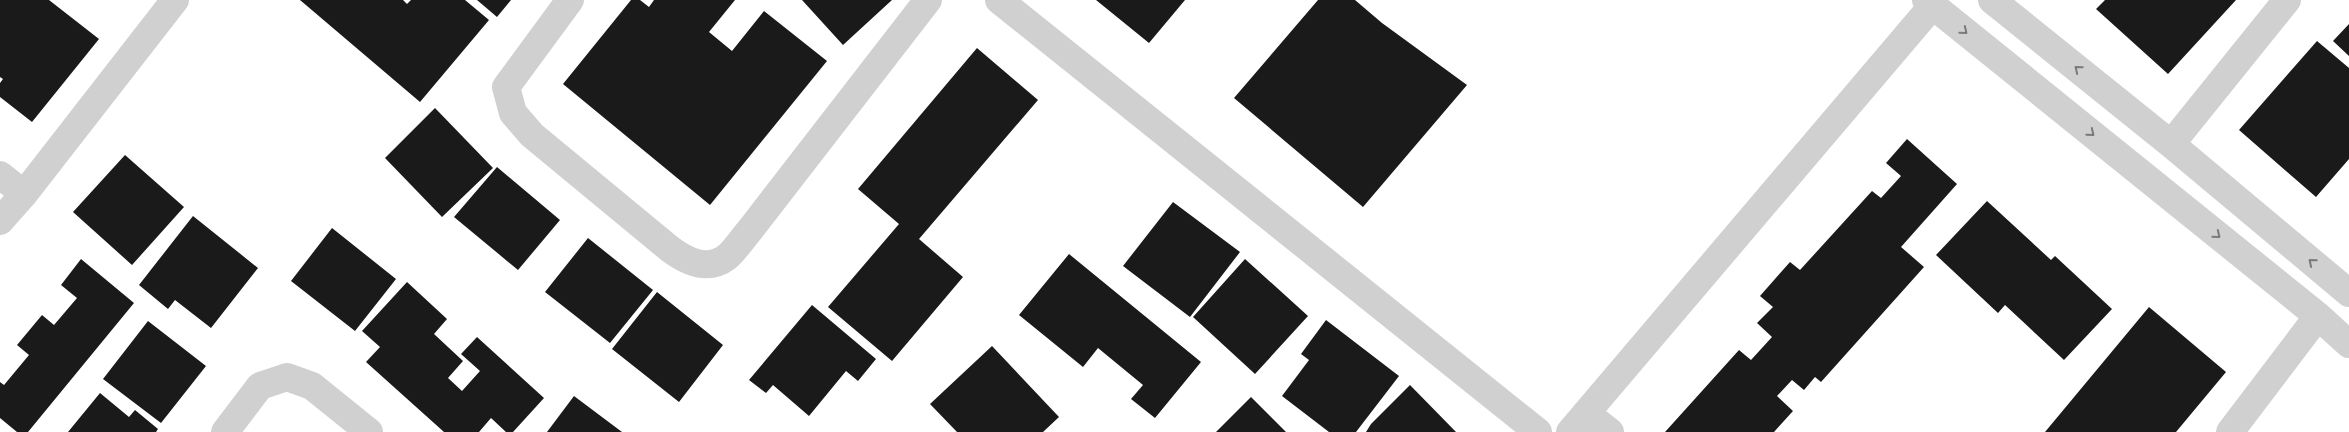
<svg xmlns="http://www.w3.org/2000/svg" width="2349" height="432" font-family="'Sofia Sans Condensed',sans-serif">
<rect width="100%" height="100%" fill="#fff"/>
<path fill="#1a1a1a" d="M0,0h49l50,39 -67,83 -32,-25v-14l3,-4 -3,-2z
M300,0h103l4,4 4,-4h54l24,20 -69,82z
M477,0h34l-14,17z
M631,0h9l9,7 5,-7h81l-26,32 23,19 32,-40 63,50 -117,144 -147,-121z
M802,0h90l-49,45z
M1096,0h89l-36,43z
M1318,0h37l27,23 85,62 -104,122 -129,-109z
M2105,0h131l-68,74 -72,-65z
M2349,24v32l-16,-15z
M2317,41l32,27v91l-33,38 -77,-67z
M977,48l61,52 -119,139 44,38 -71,84 -64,-54 71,-83 -41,-35z
M435,108l58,60 -51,49 -57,-59z
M1907,139l50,45 -56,63 23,20 -103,115 -6,-5 -11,13 -12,-10 -15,16 16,15 -19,21h-109l74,-82 12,10 21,-23 -15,-14 16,-16 -13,-11 30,-34 10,8 72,-79 9,7 20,-22 -15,-13z
M125,155l59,52 -52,58 -59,-53z
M497,167l63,53 -42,50 -64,-53z
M1987,201l64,59 4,-4 57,53 -48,51 -59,-55 -7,8 -62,-58z
M1173,202l67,50 -50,65 -67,-51z
M193,216l65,52 -47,60 -36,-28 -7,9 -29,-24z
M332,228l64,51 -41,52 -64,-50z
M588,238l65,52 -43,53 -65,-51z
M1069,254l132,108 -46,56 -24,-19 12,-14 -45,-37 -15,19 -64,-52z
M81,259l53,44 -106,129h-11l-17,-14v-36l4,3 25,-30 -12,-10 25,-30 12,10 23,-27 -16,-13z
M1245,259l63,57 -53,58 -62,-57z
M407,282l40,37 -13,15 29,27 -15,17 14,13 18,-20 -19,-17 16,-17 67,61 -31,34h-7l-15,-14 -12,14h-35l-78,-70 14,-15 -18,-16z
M657,292l66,53 -44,57 -67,-53z
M812,305l64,54 -18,22 -12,-10 -37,45 -36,-31 -7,8 -17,-13z
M2149,307l77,65 -50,60h-131z
M1326,320l73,56 -43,56h-27l-47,-36 27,-36 -8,-6z
M148,321l58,45 -45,57 -58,-44z
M992,346l67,71 -16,15h-86l-27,-28z
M1410,385l46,47h-90l5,-8z
M100,393l29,24 6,-7 23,19 -2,3h-88z
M574,396l48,36h-75z
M1251,397l35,35h-70z"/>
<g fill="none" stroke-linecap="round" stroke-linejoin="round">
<path stroke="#d0d0d0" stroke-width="28" d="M570,0l-64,87 7,26 19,22 138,114c16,12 37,23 57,8 8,-7 16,-19 23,-27l178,-230
M999,0l539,432
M1926,0l392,316 31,28
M1992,0l179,144 178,149
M2171,144l116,-144
M0,175l24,19
M0,221l24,-27 151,-194
M1586,413l24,19
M225,432l35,-46 27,-9 25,9 57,46
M1570,432l363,-427
M2230,432l88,-116"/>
</g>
<defs><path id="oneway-chevron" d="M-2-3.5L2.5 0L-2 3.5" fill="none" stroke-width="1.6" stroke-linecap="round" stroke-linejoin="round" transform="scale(1.25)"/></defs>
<g stroke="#7a7a7a">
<use href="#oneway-chevron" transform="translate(1964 31) rotate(39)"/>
<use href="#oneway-chevron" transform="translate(2078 69) rotate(-141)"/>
<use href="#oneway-chevron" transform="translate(2091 133) rotate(39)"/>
<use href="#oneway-chevron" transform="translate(2217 235) rotate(39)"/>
<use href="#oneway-chevron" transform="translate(2312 262) rotate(-140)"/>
</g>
</svg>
